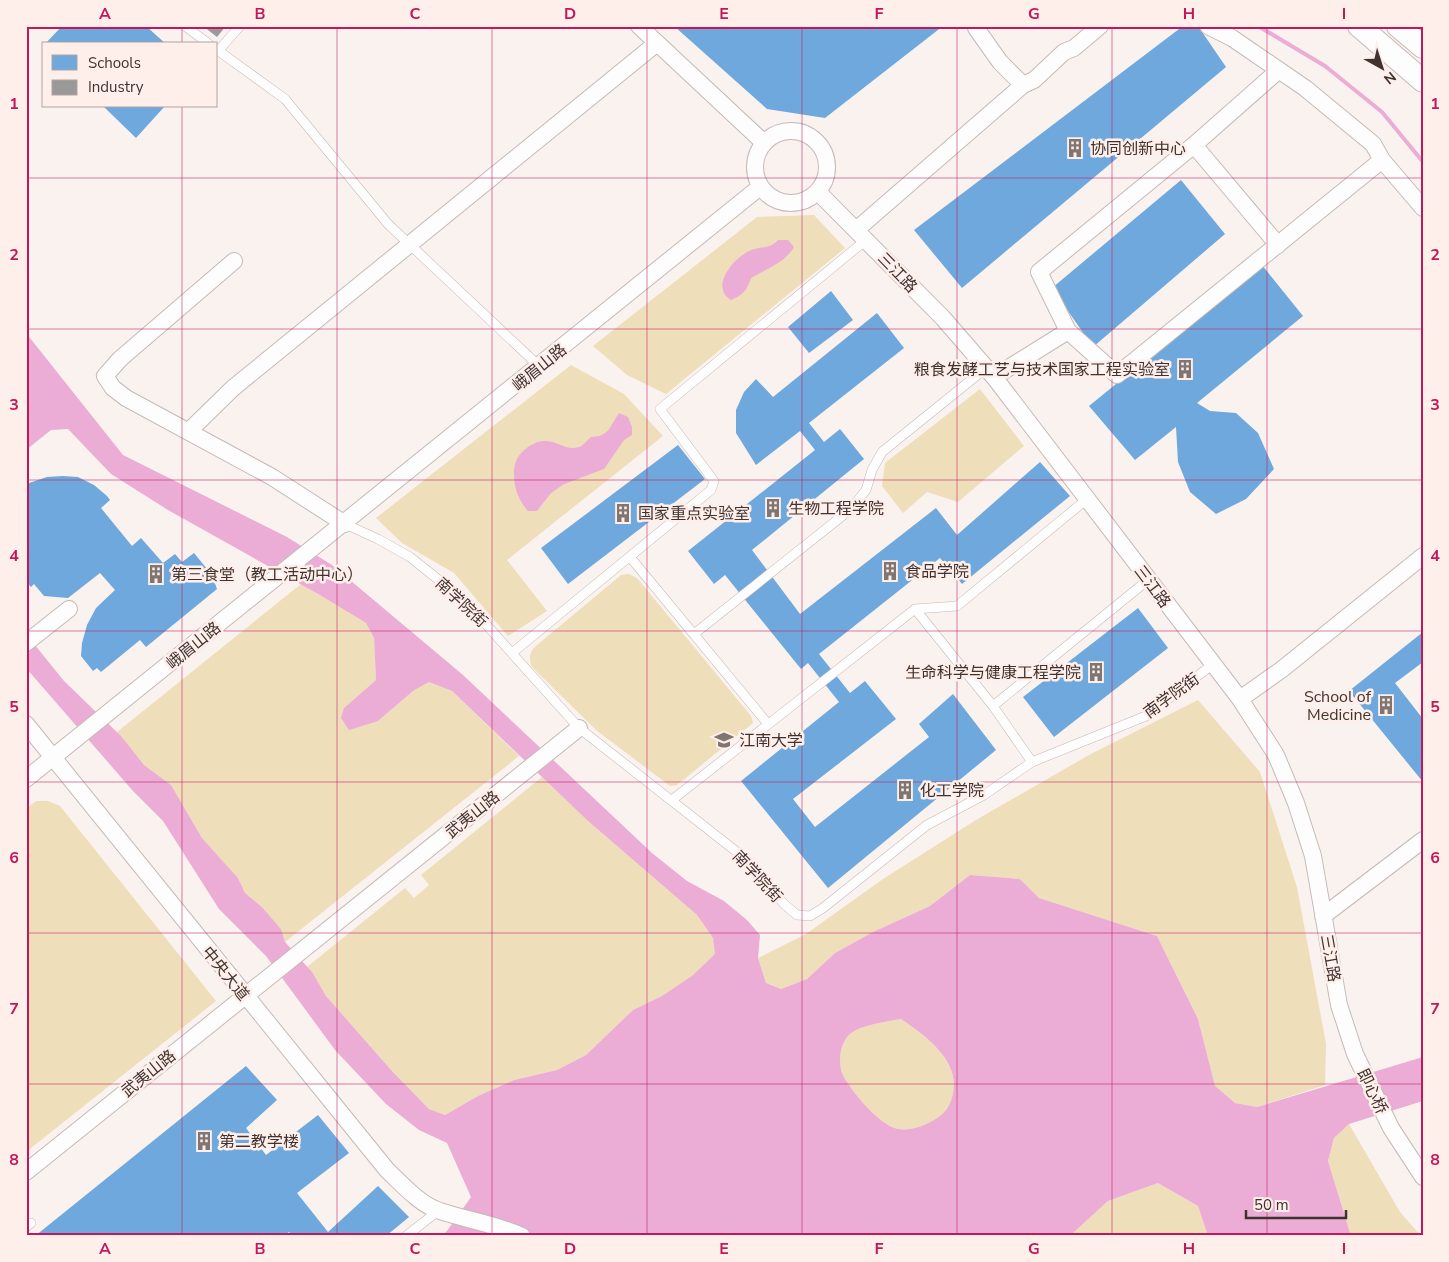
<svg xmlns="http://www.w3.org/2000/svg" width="1449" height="1262" font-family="'Nunito Sans','Noto Sans SC',sans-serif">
<rect width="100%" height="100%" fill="#faf2ef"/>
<path fill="#eedeba" d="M814,215l31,33 -179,146 -39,-19 -34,-29 164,-129z
M571,365l53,29 39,42 -156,124 40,51 -39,25 -54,-63 -52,-30 -26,-25z
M980,389l44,57 -66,56 -31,-10 -24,21 -21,-27 3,-23z
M629,574l8,4 114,138 2,7 -76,62 -7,1 -74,-56 -64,-63c-4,-10 -2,-16 5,-22l84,-70z
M301,584l65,39 8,15 2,42 -32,28 34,13 35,-30 16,-9 23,9 67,65 -234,186 -4,-13 -19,-22 -17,-14 -7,-15 -36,-40 -31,-53 -27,-20 -27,-33z
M1198,700l62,72 37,115 29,157 -1,41 -68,22 -22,-4 -20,-16 -17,-68 -41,-83 -118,-38 -19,-19 -50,-4 -40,31 -57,26 -38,21 -28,26 -26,10 -15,-6 -8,-25 48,-24 77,-55 93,-59 113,-65z
M542,777l46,44 109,94 16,23 3,16 -23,21 -31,21 -29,14 -47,45 -29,15 -43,10 -36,16 -33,19 -16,-6 -37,-38 -66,-75 -19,-29 98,-79 9,10 15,-13 -8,-10z
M36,801h12l12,5 156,195 -190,151v-343z
M901,1019c22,15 53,37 53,66 -1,16 -6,27 -20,35 -10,6 -24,11 -36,9 -18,-3 -49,-40 -56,-56 -4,-12 -2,-30 8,-39 13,-10 36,-12 51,-15z
M1349,1124l51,88 21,24h-70l-23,-75 6,-23z
M1158,1183l40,23 10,30h-141l6,-3 35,-32z"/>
<path fill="#ebadd5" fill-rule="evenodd" d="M778,240h10l6,7c-9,16 -28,22 -43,31 -4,12 -8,17 -20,22 -21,-12 1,-41 18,-49 10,-5 20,-1 29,-11z
M26,333l97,122 164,82 45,28 131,110 189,178 35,28 37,20 23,19 13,15 -2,23 8,25 15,6 26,-10 28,-26 38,-21 57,-26 40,-31 50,4 19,19 118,38 41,83 17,67 20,17 22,4 166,-50v44l-74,23 -15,14 -6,23 23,75h-143l-10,-30 -40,-23 -50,18 -35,32 -6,3h-626l6,-5 24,-34 -24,-54 -28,-13 -33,-26 -51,-54 -69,-94 -47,-47 -56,-88 -30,-30 -107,-123v-34l38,47 57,55 23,29 27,20 31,53 36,40 7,15 17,14 19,22 4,13 27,30 14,24 66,75 37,38 16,6 33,-19 36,-16 43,-10 29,-15 47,-45 29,-14 31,-21 22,-21 -2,-16 -16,-23 -109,-94 -136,-130 -23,-9 -16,9 -35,30 -29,9 -8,-12 3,-10 32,-28 -2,-42 -8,-15 -48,-29 -150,-84 -57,-36 -43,-45 -17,1 -25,20zM901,1019c22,15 53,37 53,66 -1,16 -6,27 -20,35 -10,6 -24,11 -36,9 -18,-3 -49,-40 -56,-56 -4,-12 -2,-30 8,-39 13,-10 36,-12 51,-15z
M619,413l9,4 4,10v8l-8,5 -20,29 -40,15 -13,9 -14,18h-9c-10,-12 -14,-22 -14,-38 0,-11 4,-19 14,-26 24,-16 34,6 51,0 4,-1 8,-7 12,-10 18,0 19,-11 28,-24z"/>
<path fill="#6fa8dc" d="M62,26h84l20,18h-121z
M674,26h269l-118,92 -58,-9z
M1183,26h15l28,41 -264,221 -48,-58z
M103,106h62l-29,32z
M1181,180l44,54 -132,113 -41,-59z
M1262,265l41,51 -106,87 13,8 26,2 22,20 16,36 -28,30 -30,15 -26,-22 -12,-30 -2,-35 -41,33 -46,-54z
M831,291l22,29 -44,33 -21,-26z
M877,313l27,35 -95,75 15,19 16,-13 24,30 -112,91 48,64 136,-106 21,27 83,-73 30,34 -108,88 -22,-26 -121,96 31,39 15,-12 31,38 -103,80 22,28 114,-90 -10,-13 34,-30 43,56 -168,138 -87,-107 98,-79 -31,-39 -7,6 -76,-94 -11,9 -26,-33 127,-101 -15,-19 -44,34 -20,-32v-23l8,-18 12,-13 17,18z
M678,445l27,34 -137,105 -27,-36z
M63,476l15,1 16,8 13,11 3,4 -9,8 31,38 9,-8 22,25 12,-9 7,8 12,-9 18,22 5,14 -71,58 -6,-7 -39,32 -4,-4 -4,3 -12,-15 1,-13 5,-18 9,-17 19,-18 -15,-17 -32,25 -24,-2 -10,-12 -3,3 -5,-5v-98l21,-7z
M1138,608l30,40 -114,89 -31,-40z
M1423,632v30l-28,21 28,36v63l-74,-91z
M246,1066l31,34 -31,28 20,27 52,-40 31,38 -52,40 31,39 50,-46 31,31 -23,19h-94l-3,-4 -6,4h-248z"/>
<path fill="#999" d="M203,26h23l-9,11z"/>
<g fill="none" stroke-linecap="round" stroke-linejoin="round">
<path stroke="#ebadd5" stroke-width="4" d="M1258,26l67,40 57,46 41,50"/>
<g stroke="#c4bab7" stroke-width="10">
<path id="service" d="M185,26l24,18
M216,49l69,50 103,125 151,142
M218,51l22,-25
M345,524l33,15 32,18 55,44 114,127 158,124 47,52 13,11 13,1 13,-8 104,-83 57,-30 48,-33 114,-46 67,-52
M630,557l138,167
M915,609l78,97 39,56
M694,634l157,-125 15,-19 6,-20 10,-18 104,-84
M512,653l199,-163 3,-9 -54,-72 206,-169
M993,706l155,-126
M672,800l243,-191 42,-3 130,-107
M26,1227l5,-4
M406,1236l32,-25"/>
</g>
<g stroke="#c4bab7" stroke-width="18">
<path id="minor" d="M639,26l124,116
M1208,26l24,12 73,50 68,56 9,16 41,48
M976,28l24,34 23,23
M1279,70l-85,75 -155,127 29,59 49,44 265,-215
M755 167a36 36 0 1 1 72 0a36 36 0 1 1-72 0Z
M1194,145l84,100
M818,192l125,126 51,59 246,322 36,56 20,48 17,53 26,149 16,49 36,74 32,49
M856,230l167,-145 11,-5 30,-28 10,-4 26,-22
M234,261l-114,98 -15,17 8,12 13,10 146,79 73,47
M994,377l74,-46
M189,431l44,-43 424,-345
M26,643l43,-34
M1240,699l41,-29 142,-114
M26,724l361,446c15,14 33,35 53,41 27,9 56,13 82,25
M26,779l734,-592
M1323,916l100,-76
M26,1172l553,-444"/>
</g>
<g stroke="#c4bab7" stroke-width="24">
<path id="secondary" d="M1359,26l64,55
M1398,26l25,21"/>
</g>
<use href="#service" stroke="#fefdfd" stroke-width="9"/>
<use href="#minor" stroke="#fefdfd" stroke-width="16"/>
<use href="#secondary" stroke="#fefdfd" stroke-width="22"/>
</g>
<path fill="none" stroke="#c2185b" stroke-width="1" stroke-opacity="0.55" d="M182,26v18M337,26v1210M492,26v1210M647,26v1210M802,26v1210M957,26v1210M1112,26v1210M1267,26v1210M182,106v1130M26,178h1397M26,329h1397M26,480h1397M26,631h1397M26,782h1397M26,933h1397M26,1084h1397"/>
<defs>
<g id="building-bare" transform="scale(1.5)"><path d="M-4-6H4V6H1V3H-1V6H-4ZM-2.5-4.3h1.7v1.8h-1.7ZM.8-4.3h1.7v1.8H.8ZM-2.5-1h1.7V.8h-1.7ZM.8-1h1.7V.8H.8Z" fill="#817572" stroke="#feefeb" stroke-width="2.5" paint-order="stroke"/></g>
<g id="university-bare" transform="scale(1.5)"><path d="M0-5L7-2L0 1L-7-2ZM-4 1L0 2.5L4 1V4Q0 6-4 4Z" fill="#817572" stroke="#feefeb" stroke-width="2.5" paint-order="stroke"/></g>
</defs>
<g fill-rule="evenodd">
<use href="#building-bare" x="1075" y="148"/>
<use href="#building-bare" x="1185" y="369"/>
<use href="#building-bare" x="773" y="508"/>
<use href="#building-bare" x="623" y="513"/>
<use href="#building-bare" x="890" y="571"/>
<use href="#building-bare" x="156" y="574"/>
<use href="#building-bare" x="1096" y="672"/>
<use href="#building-bare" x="1386" y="705"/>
<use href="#university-bare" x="724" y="740"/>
<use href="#building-bare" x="905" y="790"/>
<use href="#building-bare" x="204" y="1141"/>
</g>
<g text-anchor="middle" stroke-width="5" stroke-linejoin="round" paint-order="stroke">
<g font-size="16" fill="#40322e" stroke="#feefeb" text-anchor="start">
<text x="1090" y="154">协同创新中心</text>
<text x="1170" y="375" text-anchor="end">粮食发酵工艺与技术国家工程实验室</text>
<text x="788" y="514">生物工程学院</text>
<text x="638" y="519">国家重点实验室</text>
<text x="905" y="577">食品学院</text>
<text x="171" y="580">第三食堂（教工活动中心）</text>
<text x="1081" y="678" text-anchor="end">生命科学与健康工程学院</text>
<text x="1371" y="702" text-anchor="end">School of<tspan x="1371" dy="18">Medicine</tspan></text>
<text x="739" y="746">江南大学</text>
<text x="920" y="796">化工学院</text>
<text x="219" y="1147">第二教学楼</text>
</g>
<g font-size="16" fill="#40322e" stroke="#feefeb">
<text transform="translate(898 272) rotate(46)" y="6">三江路</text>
<text transform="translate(539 367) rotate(-39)" y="6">峨眉山路</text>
<text transform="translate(1153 586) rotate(53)" y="6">三江路</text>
<text transform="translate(462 602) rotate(43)" y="6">南学院街</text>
<text transform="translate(193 645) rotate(-39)" y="6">峨眉山路</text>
<text transform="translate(1171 695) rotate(-36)" y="6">南学院街</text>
<text transform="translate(472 814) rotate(-39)" y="6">武夷山路</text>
<text transform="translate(758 876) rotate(47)" y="6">南学院街</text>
<text transform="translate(1331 958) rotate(80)" y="6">三江路</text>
<text transform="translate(226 973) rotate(51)" y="6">中央大道</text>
<text transform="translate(148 1073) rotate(-39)" y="6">武夷山路</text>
<text transform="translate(1373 1091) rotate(64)" y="6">即心桥</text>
</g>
</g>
<rect width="1449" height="1262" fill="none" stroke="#feefeb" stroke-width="55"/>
<rect x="42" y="42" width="175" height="65" fill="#feefeb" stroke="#b2a39f"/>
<rect x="52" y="55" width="25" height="15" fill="#6fa8dc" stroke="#b2a39f"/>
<text x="88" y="68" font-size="15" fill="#40322e">Schools</text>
<rect x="52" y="80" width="25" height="15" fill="#999999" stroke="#b2a39f"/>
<text x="88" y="92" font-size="15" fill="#40322e">Industry</text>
<g transform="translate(1382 68) rotate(141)" stroke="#feefeb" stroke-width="4" paint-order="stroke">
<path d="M0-4L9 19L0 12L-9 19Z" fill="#40322e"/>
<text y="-8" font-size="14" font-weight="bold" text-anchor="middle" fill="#40322e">N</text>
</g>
<path d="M1246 1210v8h100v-8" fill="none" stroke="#40322e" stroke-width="2.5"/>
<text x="1254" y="1210" font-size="15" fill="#40322e" stroke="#feefeb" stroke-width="4" paint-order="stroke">50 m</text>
<rect x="28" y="28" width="1394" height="1206" fill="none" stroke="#c2185b" stroke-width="2"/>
<g font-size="16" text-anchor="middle" font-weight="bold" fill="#c2185b">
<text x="105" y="19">A</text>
<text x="260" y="19">B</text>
<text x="415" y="19">C</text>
<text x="570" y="19">D</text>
<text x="724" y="19">E</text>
<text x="879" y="19">F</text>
<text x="1034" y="19">G</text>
<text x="1189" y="19">H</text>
<text x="1344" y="19">I</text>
<text x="14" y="109">1</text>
<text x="1435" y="109">1</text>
<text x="14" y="260">2</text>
<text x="1435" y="260">2</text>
<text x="14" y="410">3</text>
<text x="1435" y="410">3</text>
<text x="14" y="561">4</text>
<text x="1435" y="561">4</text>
<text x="14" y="712">5</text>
<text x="1435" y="712">5</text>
<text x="14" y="863">6</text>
<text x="1435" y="863">6</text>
<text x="14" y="1014">7</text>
<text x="1435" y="1014">7</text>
<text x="14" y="1165">8</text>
<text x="1435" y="1165">8</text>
<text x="105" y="1254">A</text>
<text x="260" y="1254">B</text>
<text x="415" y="1254">C</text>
<text x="570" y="1254">D</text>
<text x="724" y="1254">E</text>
<text x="879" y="1254">F</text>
<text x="1034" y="1254">G</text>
<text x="1189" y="1254">H</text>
<text x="1344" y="1254">I</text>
</g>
</svg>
